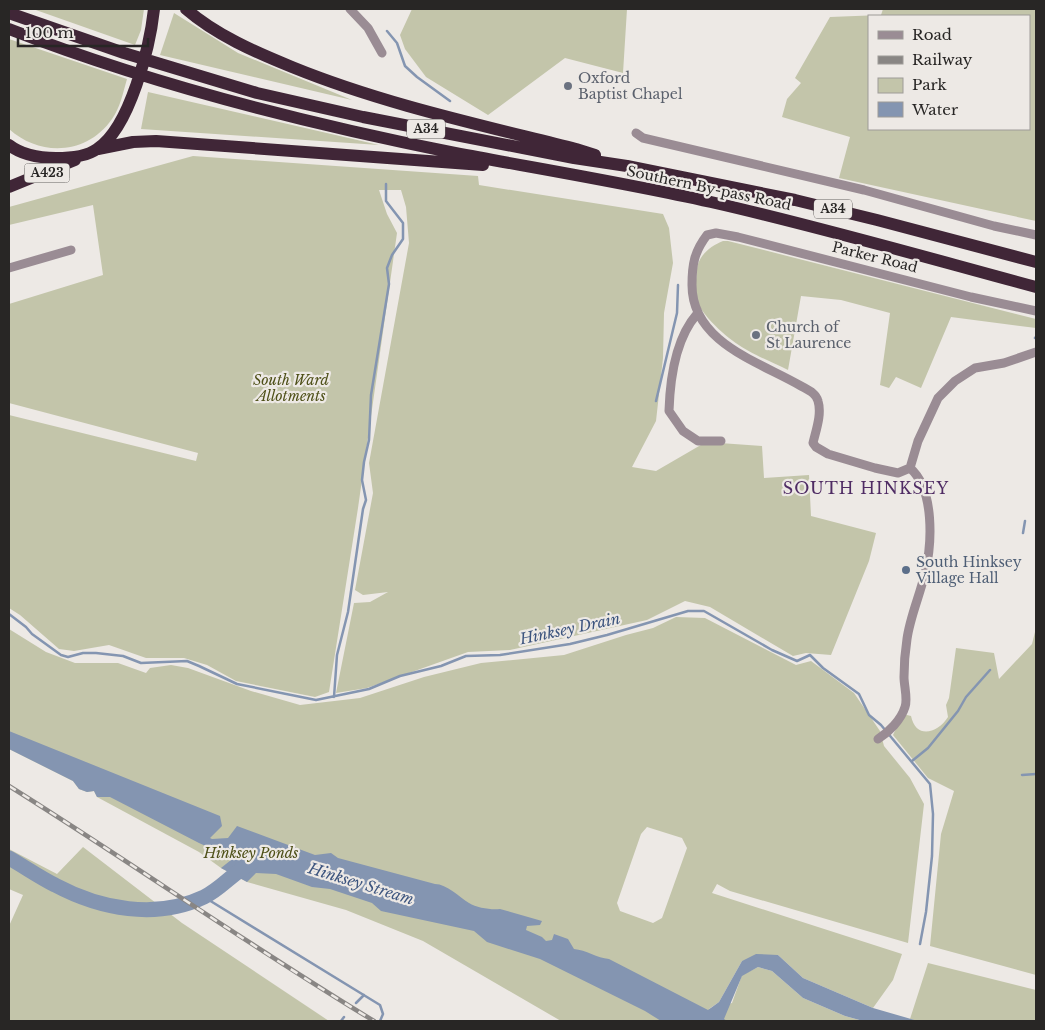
<svg xmlns="http://www.w3.org/2000/svg" width="1045" height="1030" font-family="'Libre Baskerville',serif">
<rect width="100%" height="100%" fill="#ede9e5"/>
<path fill="#c3c5aa" fill-rule="evenodd" d="M33,9h111l-3,21 -6,15z
M412,9h215l-4,64 -58,-15 -77,57 -62,-38 -21,-28 -5,-14z
M883,9h153v212l-197,-43 11,-41 -68,-20 5,-18 14,-16 -6,-5 35,-61 51,-2zM869,16h160v113h-160z
M174,13l64,40 114,47 -192,-45z
M9,39l118,40c-4,14 -7,29 -15,40 -25,36 -72,38 -103,10z
M148,92l231,53 -238,-16z
M193,156l285,20 1,9 184,29 6,14 4,35 -9,50 -1,45 -7,63 -24,46 24,4 50,-29 56,4 2,32 45,-3 2,41 65,17 -7,28 -38,94 -25,-2 -13,3 -83,-49 -25,-6 -38,19 -137,30 -42,2 -101,36 -31,5 18,-90 16,-1 18,-10 -25,3 -8,-5 18,-97 -4,-30 40,-220 -3,-36 -5,-17h-22l8,24 10,19 -39,275 -29,184 -14,5 -79,-16 -29,-16 -23,-7h-38l-37,-13 -35,6 -15,-2 -39,-34 -11,-7v-193l187,46 2,-8 -189,-50v-99l94,-29 -10,-70 -84,20v-18z
M723,241h5l308,78v9l-85,-11 -30,71 -25,-11 -7,11 -9,-3 10,-72 -49,-13 -40,-4 -13,74c-34,-16 -54,-23 -80,-52 -5,-6 -12,-15 -13,-23 0,-8 1,-16 2,-24 0,-14 13,-25 26,-30z
M676,617l29,1 91,47 15,-4 43,32 26,38 4,15 26,32 14,26 -16,139 -178,-52 -13,-7 -5,9 190,61 -9,26 -20,28 -70,-30 -25,-23 -36,6 -23,41 -10,7 23,-6 10,-28 16,-8 14,4 31,27 42,18 18,5h-302l-138,-80 -77,-31 -99,-28 -26,-14 -22,-16 -102,-55 -3,-6 -7,1 -8,-3 -6,-8 -64,-32v-120l37,23 29,11h43l28,10 4,-5 21,-3 17,3 63,23 49,14 60,-7 64,-21 57,-14 83,-8 62,-20 27,-7zM647,827l35,11 5,10 -25,70 -9,5 -33,-12 -3,-8 24,-69z
M1036,628v347l-106,-29 11,-112 13,-43 -26,-13 -35,-43 10,-21 8,2c5,24 27,17 37,1l-2,-12 3,-7 7,-50 38,5 5,26 33,-35z
M83,847l99,76 147,98h-320v-95l14,-31 -14,-6v-40l48,25z
M928,963l108,27v31h-118l-8,-2z"/>
<path fill="#8495b1" d="M9,731l211,85 2,10 -12,12 2,1 16,-1 9,-12 78,29 16,-2 7,5 97,26c12,0 24,13 34,19 8,5 22,7 31,6l42,12 -2,4 -13,1 -1,4 16,7 4,4 6,-1 2,-6 14,5 6,10c12,1 23,9 35,10l99,51 11,-8 23,-41 14,-7 22,1 25,23 70,30 45,13h-55l-18,-5 -42,-18 -31,-27 -14,-4 -16,9 -18,43 3,2h-66l-16,-10 -105,-52 -53,-17 -13,-11 -93,-20 -9,-8 -42,-14 -18,-2 -36,-13 -20,-1 -9,9 -26,-14 10,-8 -1,-3 -31,-14 -89,-46h-13l-3,-6 -7,1 -8,-3 -6,-8 -64,-32z"/>
<g fill="none" stroke-linecap="round" stroke-linejoin="round">
<path stroke="#8495b1" stroke-width="2.5" d="M387,31l10,12 8,23 12,11 33,24
M1035,338l1,-1
M656,401l21,-88 1,-28
M1023,533l2,-12
M9,614l17,13 6,7 29,21 7,2 15,-4h13l27,3 18,7 46,-2 12,5 38,18 79,16 53,-11 31,-13 41,-10 25,-10 34,-1 70,-11 37,-9 81,-24h16l68,39 25,11 13,-6 13,13 36,26 10,21 12,10 49,59 3,30 -1,42 -6,56 -6,32
M334,697l3,-42 11,-43 15,-103 3,-9 -4,-20 2,-18 5,-22 2,-45 18,-111 -2,-16 5,-13 11,-16v-16l-17,-22v-17
M912,761l16,-13 30,-37 8,-14 24,-27
M1022,775l14,-1
M204,897l176,108 3,9 -3,7
M356,1003l8,-8
M341,1021l3,-4"/>
<path stroke="#8495b1" stroke-width="15" d="M9,858c16,9 30,19 46,27 45,24 101,35 149,12 17,-8 30,-25 47,-34"/>
<path stroke="#9a8c94" stroke-width="9" d="M350,9l18,19 14,25
M636,133l7,5 221,52 130,36 42,9
M9,268l62,-18
M697,314c-22,25 -27,65 -28,97l14,20 15,10h23
M910,468l-12,5 -23,-5 -47,-14 -12,-7 -3,-4c3,-13 9,-29 5,-42 -2,-8 -10,-11 -17,-15 -41,-24 -109,-43 -109,-101 0,-20 2,-33 15,-50l9,-2 22,4 233,60 65,14
M910,468l8,-27 20,-43 17,-17 20,-13 29,-5 32,-11
M878,739c11,-7 23,-19 27,-32 3,-8 -1,-21 -1,-30 0,-12 1,-25 3,-38 3,-22 13,-44 18,-66 7,-29 10,-83 -15,-105"/>
<path stroke="#402637" stroke-width="12" d="M186,9c30,26 69,43 106,58 91,37 189,58 284,82l19,6
M9,13l115,40 133,40 106,24 211,41 53,8 168,34 82,20 159,42
M9,29c144,56 295,94 446,124 85,16 171,30 256,49 110,25 217,56 325,85
M9,145c13,10 32,13 47,13 14,0 30,-1 41,-9 33,-21 53,-103 57,-140
M98,149l35,-7 23,-1 327,24
M9,187l66,-27"/>
<g stroke="#898684" stroke-width="4.5">
<path id="rail" d="M9,786c123,77 241,160 365,235"/>
</g>
<use href="#rail" stroke="#ede9e5" stroke-width="2.5" stroke-dasharray="8" stroke-linecap="butt"/>
</g>
<g fill="#6b7280" stroke="#ede9e5" stroke-width="2">
<circle cx="568" cy="86" r="5"/>
<circle cx="756" cy="335" r="5"/>
</g>
<circle fill="#5c6f8a" stroke="#ede9e5" stroke-width="2" cx="906" cy="570" r="5"/>
<g text-anchor="middle" stroke-width="4.5" stroke-linejoin="round" paint-order="stroke">
<g fill="#ede9e5" stroke="#63605f" stroke-width="1">
<rect x="407" y="119.5" width="38" height="19" rx="4"/>
<rect x="24.5" y="163.5" width="45" height="19" rx="4"/>
<rect x="814" y="199.5" width="38" height="19" rx="4"/>
</g>
<g font-size="12" font-weight="bold" fill="#282625">
<text x="426" y="133">A34</text>
<text x="47" y="177">A423</text>
<text x="833" y="213">A34</text>
</g>
<g font-size="14" fill="#5b616d" stroke="#ede9e5" text-anchor="start">
<text x="578" y="83">Oxford<tspan x="578" dy="16">Baptist Chapel</tspan></text>
<text x="766" y="332">Church of<tspan x="766" dy="16">St Laurence</tspan></text>
</g>
<g font-size="14" fill="#282625" stroke="#ede9e5">
<text transform="translate(709 188) rotate(12)" y="5">Southern By-pass Road</text>
<text transform="translate(875 257) rotate(14)" y="5">Parker Road</text>
</g>
<g font-size="14" font-style="italic" fill="#4e5018" stroke="#ede9e5">
<text x="291" y="385">South Ward<tspan x="291" dy="16">Allotments</tspan></text>
<text x="251" y="858">Hinksey Ponds</text>
</g>
<g font-size="14" fill="#4e5e75" stroke="#ede9e5" text-anchor="start">
<text x="916" y="567">South Hinksey<tspan x="916" dy="16">Village Hall</tspan></text>
</g>
<g font-size="15" font-style="italic" fill="#3c547e" stroke="#ede9e5">
<text transform="translate(570 629) rotate(-12)" y="5">Hinksey Drain</text>
<text transform="translate(361 884) rotate(17)" y="5">Hinksey Stream</text>
</g>
<g font-size="16" letter-spacing="1" fill="#4f2c64" stroke="#ede9e5">
<text x="866" y="494">SOUTH HINKSEY</text>
</g>
</g>
<rect width="1045" height="1030" fill="none" stroke="#282625" stroke-width="20"/>
<rect x="868" y="15" width="162" height="115" fill="#ede9e5" stroke="#9e9b98"/>
<rect x="878" y="31" width="25" height="8" fill="#9a8c94" stroke="#9e9b98"/>
<text x="912" y="40" font-size="15" fill="#282625">Road</text>
<rect x="878" y="56" width="25" height="8" fill="#898684" stroke="#9e9b98"/>
<text x="912" y="65" font-size="15" fill="#282625">Railway</text>
<rect x="878" y="78" width="25" height="15" fill="#c3c5aa" stroke="#9e9b98"/>
<text x="912" y="90" font-size="15" fill="#282625">Park</text>
<rect x="878" y="102" width="25" height="15" fill="#8495b1" stroke="#9e9b98"/>
<text x="912" y="115" font-size="15" fill="#282625">Water</text>
<path d="M18 38v8h130v-8" fill="none" stroke="#282625" stroke-width="2.5"/>
<text x="25" y="38" font-size="15" fill="#282625" stroke="#ede9e5" stroke-width="4" paint-order="stroke">100 m</text>
</svg>
